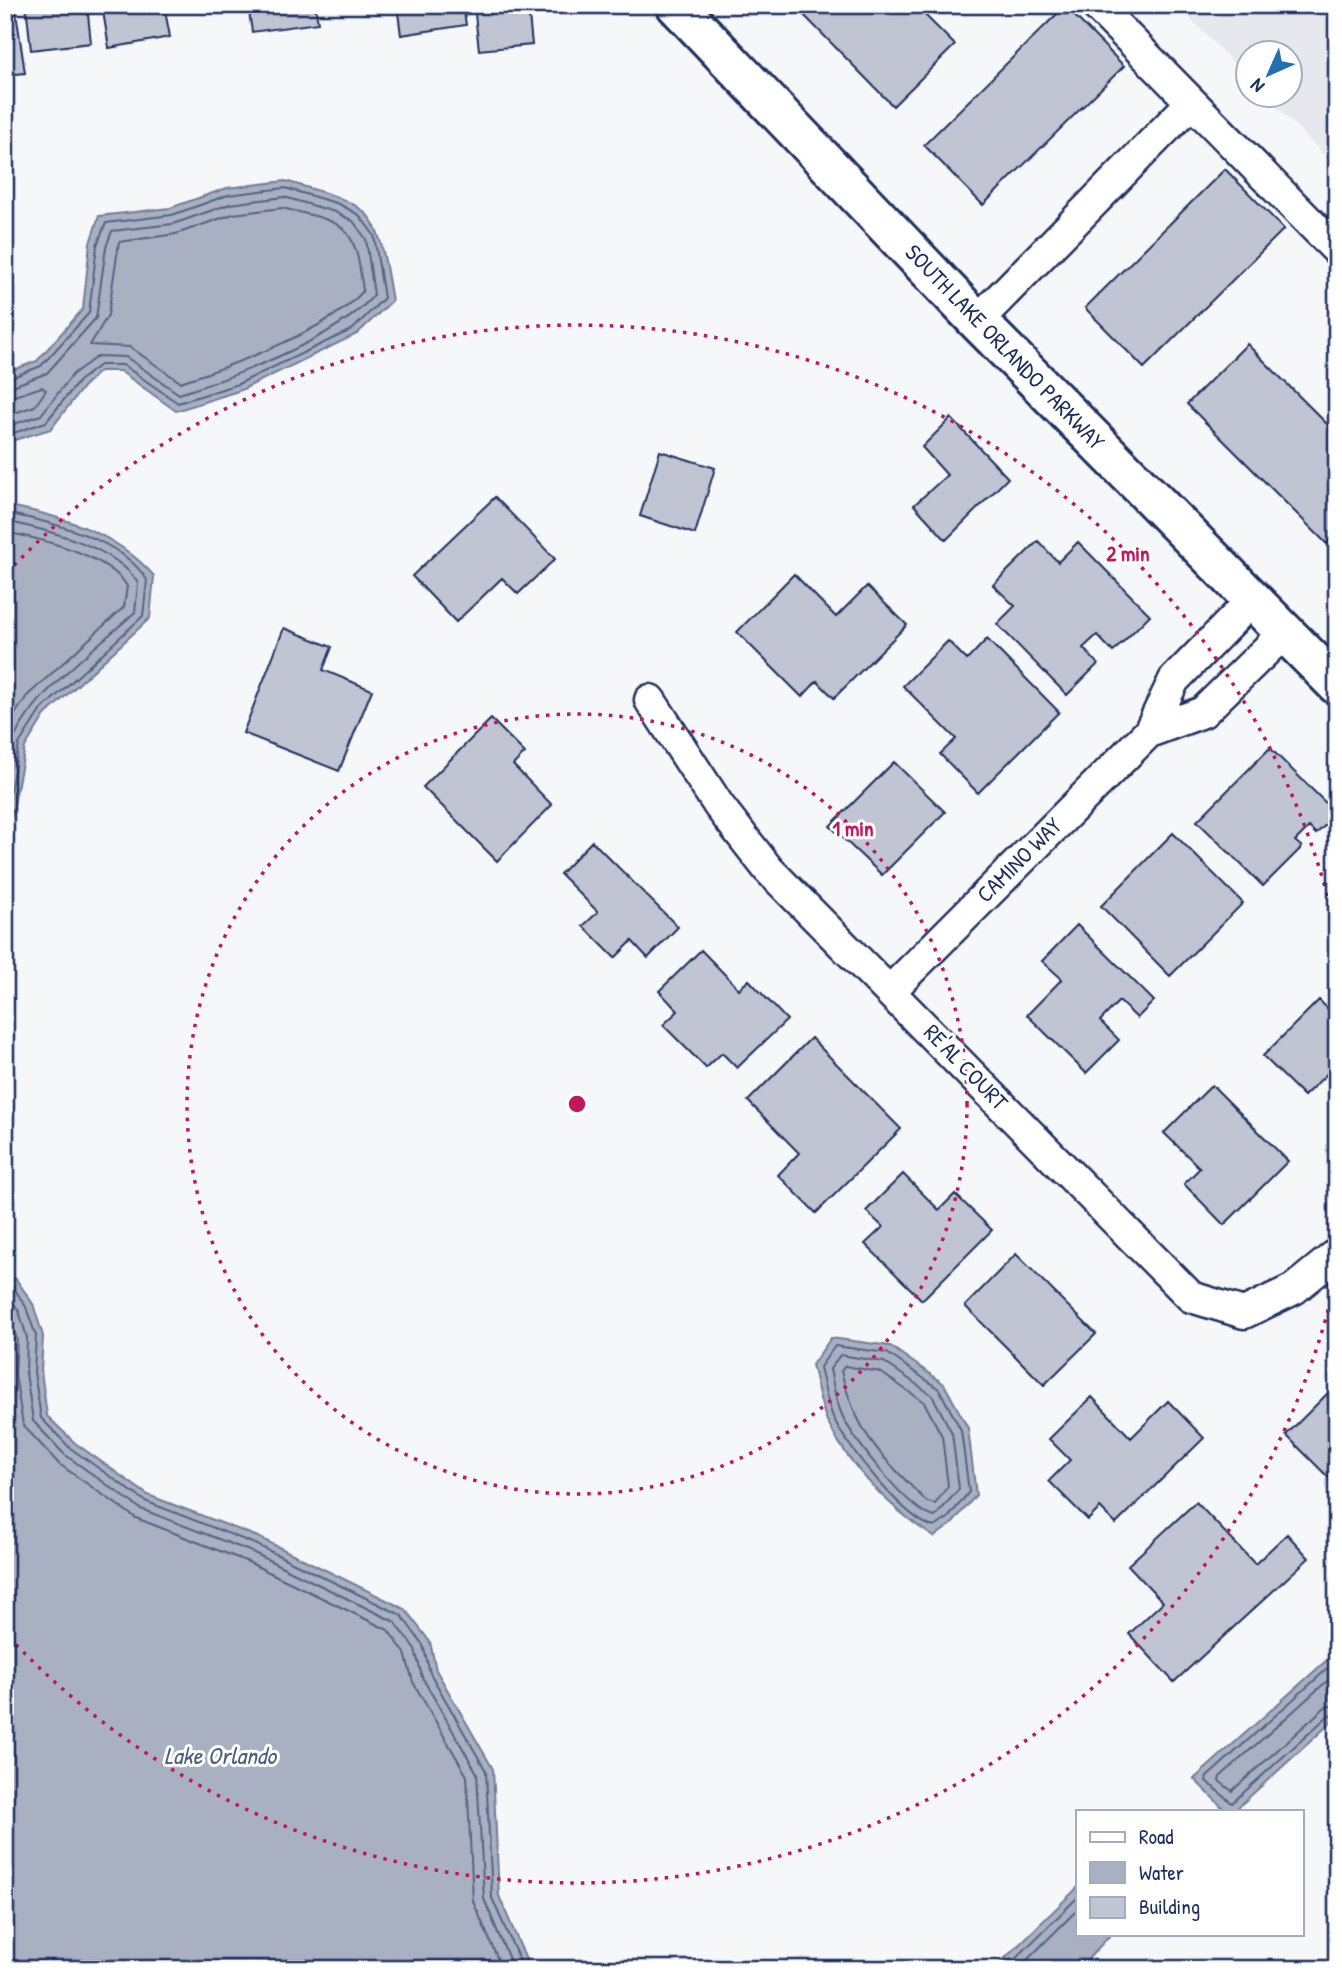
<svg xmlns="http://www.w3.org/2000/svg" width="1342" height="1974" font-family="'Patrick Hand',sans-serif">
<rect width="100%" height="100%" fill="#f6f7f9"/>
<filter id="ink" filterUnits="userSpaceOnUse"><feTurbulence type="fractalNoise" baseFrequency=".0143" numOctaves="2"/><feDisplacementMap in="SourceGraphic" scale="14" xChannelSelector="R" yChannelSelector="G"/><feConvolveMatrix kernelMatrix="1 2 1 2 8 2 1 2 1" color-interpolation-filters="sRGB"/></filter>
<g filter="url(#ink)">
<path fill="#e6e8ee" d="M1177,5h160v163l-72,-73 25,-1v-42h-42l-1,25z"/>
<path fill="#a9b0c1" stroke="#707c99" stroke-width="2" d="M285,181c93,27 91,24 107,120l-35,33 -116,56 -65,21 -56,-40h-20l-16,15 -33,43 -46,14v-70l32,-12 46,-52 7,-66 9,-27 71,-8 57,-20z
M5,505c56,11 111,27 149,71l-4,42 -105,97 -20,32 -20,105z
M5,1273l11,6 17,25 10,32 -2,35 6,45 28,27 73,52 110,42 147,72 25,33 6,28 57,99 6,127 31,73h-525z
M831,1338l59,8 54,38 24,44 8,67 -23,28 -19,14c-42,-27 -84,-69 -106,-114 -8,-17 -11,-40 -16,-58z
M1337,1651v66l-103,94h-8l-32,-32z
M1078,1887v47h33l-32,35h-85z"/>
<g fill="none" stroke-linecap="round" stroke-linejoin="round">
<path stroke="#546386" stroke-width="2" d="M282,208c65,15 73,15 81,83 -31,38 -134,76 -183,91l-50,-35 -40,-2 18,-30 11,-73 57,-8 57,-20z
M5,380l36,-14 48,-53 8,-68 9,-22 66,-8 56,-20 57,-7 54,16 20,11 15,20 10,63 -31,31 -115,55 -60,19 -55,-38h-23l-21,16 -33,41 -41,14
M5,389l42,-16 49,-55 10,-71 6,-16 61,-7 57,-20 54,-7 51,15 18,9 13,18 8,56c-36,43 -140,82 -195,99l-53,-37 -28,-1 -25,18 -32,41 -36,12
M5,399l37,-12 4,3 -11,16 -30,10
M5,513c46,9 116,25 142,67l-4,36 -103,95 -21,33 -14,75
M5,521c41,9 109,24 133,62l-3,29c-46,43 -116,89 -130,152
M5,532c36,7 102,22 122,54l-3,21 -97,89 -22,33
M5,1281l7,4 14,22 10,29 -2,36 7,46 29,30 75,53 110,43 146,71 22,30 7,28 56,98 6,127 31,71
M5,1291l14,20 8,27 -1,35 7,48 31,33 77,55 111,43 143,70 20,27 7,28 55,96 7,126 29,70
M5,1310l12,29 -2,35 8,51 36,39 77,54 112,44 140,68 17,23 8,29 54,94 6,125 29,68
M835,1346l52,7 52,36 22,41 8,62 -21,26 -13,9c-27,-4 -90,-82 -101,-108 -7,-15 -10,-35 -14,-52z
M840,1355l44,7 48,33 20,38 7,56 -24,28c-25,-5 -81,-76 -92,-100 -7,-14 -10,-33 -13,-48z
M845,1366l35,6 44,30 18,34 6,50 -13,18 -8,-2c-46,-47 -69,-65 -86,-131z
M1337,1660l-130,117 -1,4 26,22 97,-88 8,-2
M1337,1672l-117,105 -1,4 13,10 92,-83 13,-4
M1005,1969l73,-72
M1018,1969l60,-60"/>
</g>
<path fill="#c0c4d3" stroke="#1b2f5e" stroke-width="2" d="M5,5h10l10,68 -20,2z
M26,5h61l4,38 -60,7z
M102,5h62l6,32 -61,11z
M177,5h33l-33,4z
M248,5h67l3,18 -66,9z
M397,5h66l3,20 -65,10z
M474,5h54l4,40 -53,5z
M794,5h121l40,40 -62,61z
M1065,6l59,60 -141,139 -59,-60z
M1225,169l59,60 -140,139 -59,-60z
M1247,344l90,90v100l-10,10 -140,-140z
M951,418l57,60 -62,62 -32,-35 33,-30 -25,-28z
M660,451l55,17 -20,66 -55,-18z
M495,497l60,62 -37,35 -16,-16 -46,44 -44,-46z
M1038,541l20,21 20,-20 72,73 -37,37 -16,-17 -14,13 15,16 -31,31 -70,-71 18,-18 -22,-21z
M794,574l42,43 31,-31 40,39 -73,73 -17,-17 -15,16 -65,-65z
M284,628l48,19 -9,23 49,20 -33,81 -96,-38z
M987,639l72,73 -81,81 -38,-39 16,-15 -53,-53 45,-45 19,19z
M491,719l34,34 -12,12 39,40 -55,56 -74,-74z
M1270,748l67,66 -21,20 -7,-7 -14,14 7,6 -39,39 -66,-65z
M894,762l51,50 -63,63 -52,-49z
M1173,833l70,70 -73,73 -69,-70z
M592,841l86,86 -30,31 -16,-17 -17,17 -32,-32 15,-14 -38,-38z
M1077,925l77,76 -17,17 -18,-17 -19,20 19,19 -33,33 -59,-58 35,-36 -20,-18z
M701,950l38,39 10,-9 38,40 -50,48 -15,-15 -16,15 -43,-43 15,-14 -19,-20z
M1319,1000l18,18v46l-33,32 -41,-40z
M811,1038l90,91 -85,84 -38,-38 21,-22 -51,-52z
M1212,1085l76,76 -64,64 -40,-41 16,-16 -36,-35z
M903,1174l36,36 16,-16 37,36 -70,70 -57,-56 18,-17 -17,-16z
M1016,1254l80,80 -52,51 -79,-79z
M1337,1384v102l-51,-51z
M1092,1397l39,41 37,-37 36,37 -88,86 -16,-16 -12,12 -39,-39 21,-21 -21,-21z
M1196,1502l59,62 32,-30 22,24 -135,124 -45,-48 34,-32 -35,-37z"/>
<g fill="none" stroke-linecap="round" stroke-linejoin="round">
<g stroke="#1b2f5e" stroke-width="35">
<path id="street" d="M1096,5l241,245
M977,321l214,-218
M650,700l69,106 49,63 423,428 53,16 50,-24 43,-35
M1149,732l54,-20 82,-80
M891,990l258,-258 25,-52 79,-81"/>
</g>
<g stroke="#1b2f5e" stroke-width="44">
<path id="secondary" d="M676,5l301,316 360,364"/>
</g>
<use href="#street" stroke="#fff" stroke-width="30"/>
<use href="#secondary" stroke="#fff" stroke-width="38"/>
</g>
</g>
<g fill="none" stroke="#c2185b" stroke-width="3.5" stroke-dasharray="3.5 7">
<circle cx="577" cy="1104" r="390"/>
<path d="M1336 1279A779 779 0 0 1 7 1635M7 573A779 779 0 0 1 1336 929"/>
</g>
<g text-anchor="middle" stroke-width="6" stroke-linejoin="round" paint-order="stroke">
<g font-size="23" fill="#1b2f5e" stroke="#fff">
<text transform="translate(1005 347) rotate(46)" y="8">SOUTH LAKE ORLANDO PARKWAY</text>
<text transform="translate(1019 860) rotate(-45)" y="8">CAMINO WAY</text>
<text transform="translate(966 1067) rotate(46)" y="8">RE'AL COURT</text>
</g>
<g font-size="24" font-style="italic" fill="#4d5c81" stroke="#fff">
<text x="220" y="1764">Lake Orlando</text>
</g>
</g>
<circle cx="577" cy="1104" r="10" fill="#c2185b" stroke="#fff" stroke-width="3.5"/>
<g font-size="21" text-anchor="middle" font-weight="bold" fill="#c2185b" stroke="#fff" stroke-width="6" stroke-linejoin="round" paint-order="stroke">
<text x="1128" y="561">2 min</text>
<text x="853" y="836">1 min</text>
</g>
<rect width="1342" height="1974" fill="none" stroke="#fff" stroke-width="28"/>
<rect x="14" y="14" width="1314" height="1946" fill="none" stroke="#1b2f5e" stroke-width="2.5" filter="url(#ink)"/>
<rect x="1076" y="1810" width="228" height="126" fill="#ffffff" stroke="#a4acbf" stroke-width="2"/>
<rect x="1090" y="1832" width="35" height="10" fill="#ffffff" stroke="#a4acbf" stroke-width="2"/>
<text x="1139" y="1844" font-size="21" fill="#1b2f5e">Road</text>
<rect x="1090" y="1862" width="35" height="21" fill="#a9b0c1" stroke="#a4acbf" stroke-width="2"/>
<text x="1139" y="1880" font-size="21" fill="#1b2f5e">Water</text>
<rect x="1090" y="1897" width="35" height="21" fill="#c0c4d3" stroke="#a4acbf" stroke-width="2"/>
<text x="1139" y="1914" font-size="21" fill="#1b2f5e">Building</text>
<g transform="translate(1269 74) rotate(225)"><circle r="33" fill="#ffffff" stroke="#a4acbf" stroke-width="2"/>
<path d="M0-5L12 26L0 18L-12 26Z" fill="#1f6fb2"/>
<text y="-10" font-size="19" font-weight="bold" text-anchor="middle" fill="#1b2f5e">N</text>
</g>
</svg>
